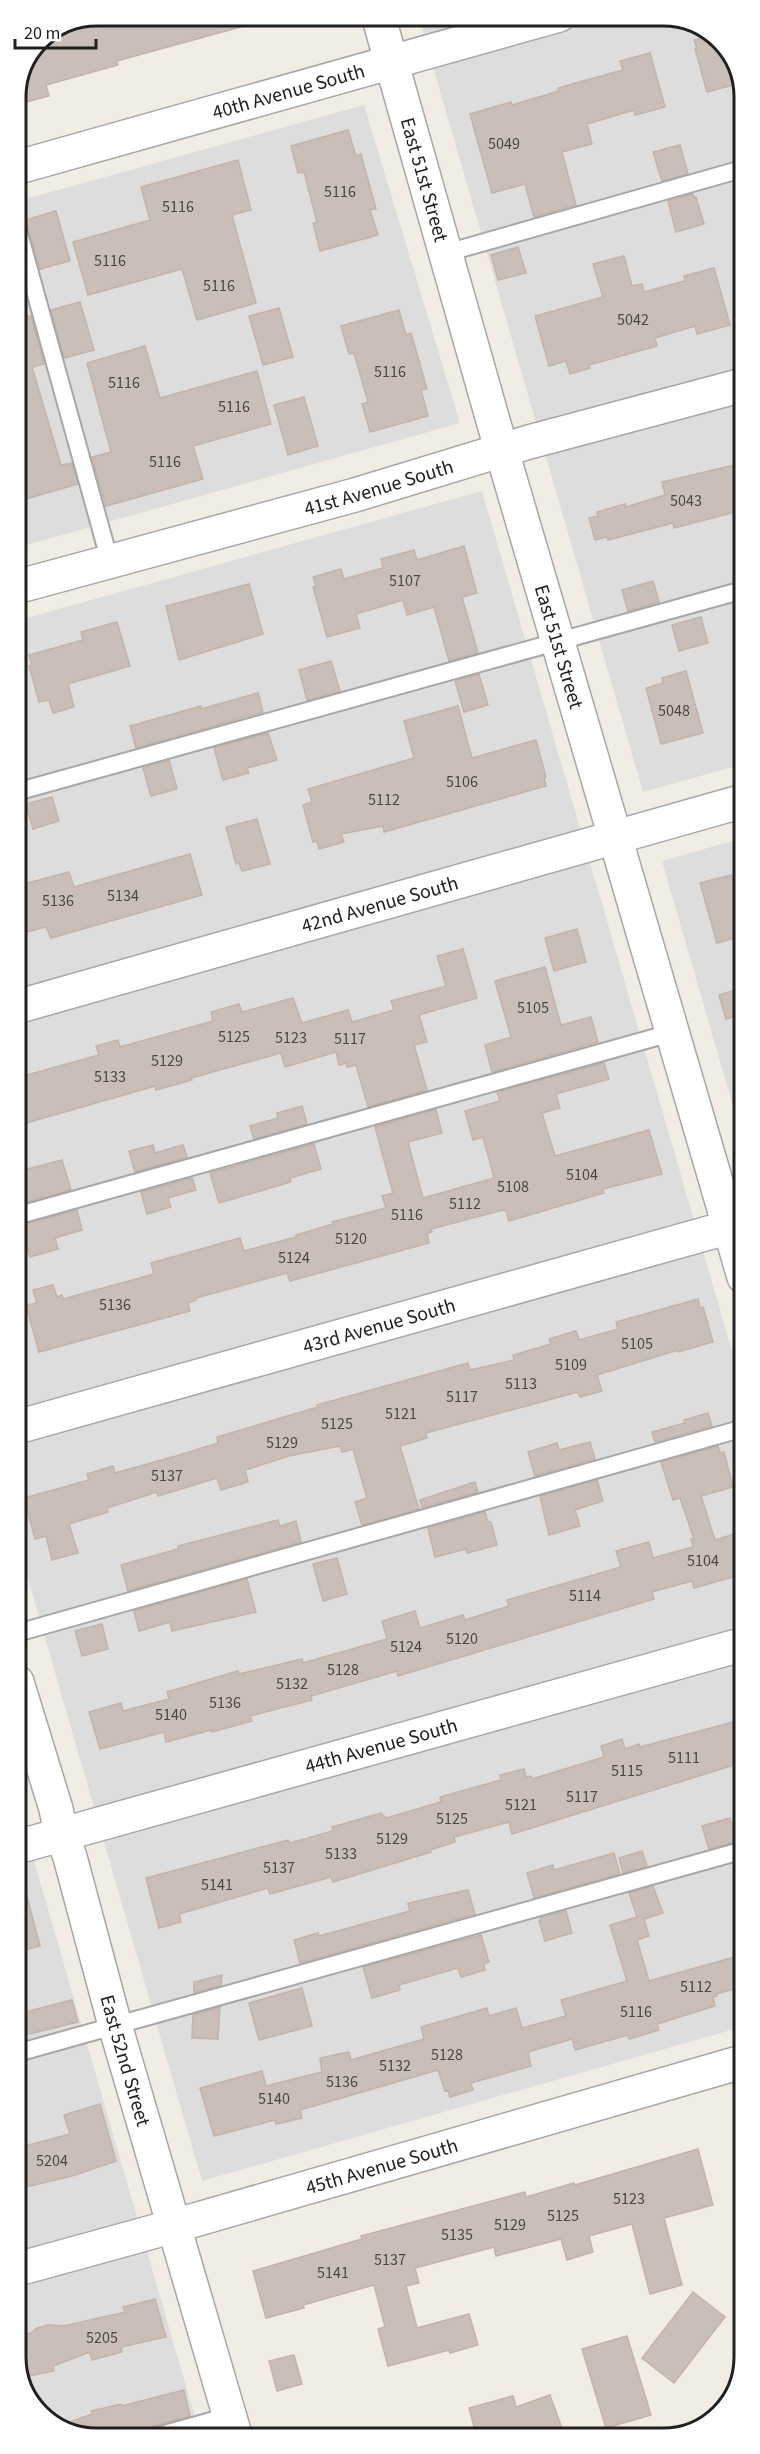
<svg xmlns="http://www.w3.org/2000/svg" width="760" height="2454" font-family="'Source Sans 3',sans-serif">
<rect width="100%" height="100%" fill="#f1ede5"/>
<path fill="#dedddd" d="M418,15h251l48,20 25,41 1,688 -100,28z
M364,105l96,318 -444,125 -1,-346z
M482,491l262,901 1,634 -543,155 -185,-640 -1,-920z
M743,838l1,306 -82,-283z
M17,1802l184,636 -110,1 -48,-20 -25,-41z"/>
<path fill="#c9bfb8" stroke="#c4b3a6" stroke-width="1.5" d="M104,15h155v7l-142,39 1,4 -72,20 3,11 -34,9v-14l24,-52 42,-18z
M716,34l12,19 9,31 -30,8 -12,-43h2l-3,-9z
M650,53l15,54 -30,8 -1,-5 -47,14 5,20 -30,8 14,53 -42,12 -9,-33 -33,9 -22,-79 41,-12 1,3 47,-14 -1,-3 65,-18 -3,-9z
M348,130l8,26 5,-2 15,55 -6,1 8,25 -58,16 -7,-28 4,-1 -13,-50 -6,1 -7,-27z
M680,145l8,29 -26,7 -9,-29z
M238,160l13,50 -19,5 24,88 -59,17 -15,-51 -94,26 -15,-53 77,-22 -9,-33z
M693,194l1,4 2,-1 8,27 -28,8 -8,-31z
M56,211l14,50 -30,8 -14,-49z
M518,247l8,26 -28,7 -7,-25z
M624,256l8,30 10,-2 2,8 41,-11 -1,-5 30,-8 16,57 -33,9 -2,-8 -40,12 2,8 -68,19 1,3 -20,6 -4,-13 -17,5 -14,-50 68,-19 -10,-33z
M80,302l14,48 -30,8 -13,-48z
M279,308l14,49 -30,8 -14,-49z
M399,310l7,25 5,-2 16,56 -6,1 7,26 -58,16 -8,-28 6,-2 -14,-49 -5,1 -8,-28z
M31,316l13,48 -12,3 29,98 11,-2 6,21 -62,18 -1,-182z
M145,346l15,52 97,-27 14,53 -78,22 10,33 -97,27 -14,-49 19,-5 -24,-89z
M304,397l14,49 -30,9 -14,-50z
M743,463v47l-69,18 -1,-5 -65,17 -1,-3 -12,3 -6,-22 9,-2 -1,-4 28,-8 1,3 39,-12 -3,-13z
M464,546l13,47 -15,4 16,56 -29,8 -15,-54 -27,8 -4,-15 -47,14 4,14 -33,9 -14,-50 3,-1 -3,-9 28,-8 3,10 39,-11 -2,-9 33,-9 3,10z
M653,581l6,21 -31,9 -6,-21z
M249,584l14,50 -84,26 -13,-54z
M701,617l7,26 -29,8 -7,-26z
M117,622l13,44 -62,18 6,23 -21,6 -4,-13 -10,2 -10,-36 3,-1 -3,-10 54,-15 -2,-8z
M331,661l9,30 -33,9 -8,-30z
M686,671l17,62 -42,11 -15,-56 17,-5 -1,-5z
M479,674l9,31 -24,7 -9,-31z
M258,693l5,19 -127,36 -6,-22 71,-20v3z
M458,706l14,52 64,-18 10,37 -2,1 2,8 -162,46 -1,-6 -42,8 3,8 -25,7 -2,-8 -4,1 -10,-37 9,-3 -4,-13 106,-31 -10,-37z
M268,733l9,27 -30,8 2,5 -26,7 -9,-32z
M169,760l8,29 -26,7 -8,-28z
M52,797l7,24 -26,8 -7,-25z
M257,819l13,45 -28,7 -3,-8 -3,1 -10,-37z
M190,854l12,41 -151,43 -5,-11 -30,8v-49l53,-14 5,15z
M731,875l12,44v17l-26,7 -17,-60z
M577,929l9,33 -32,9 -9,-33z
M463,949l14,49 -58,17 8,27 -13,3 13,45 -59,17 -12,-42 -9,2 -1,-4 -7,2 -3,-13 -51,15 -4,-14 -90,25 1,2 -36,10 -1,-4 -139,40v-48l83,-23 -3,-9 22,-6 2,7 93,-26 -2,-9 28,-8 3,8 51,-14 9,25 46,-13 4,12 42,-12 -3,-9 55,-15 -9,-30z
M545,967l16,58 30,-8 7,25 -106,30 -7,-27 26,-8 -16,-56z
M743,988v26l-17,5 -7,-24z
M604,1063l5,16 -53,15 4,14 -18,5 13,43 94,-26 13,44 -59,15 1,4 -95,28 -3,-10 -3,-1 -72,19 1,3 -5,1 2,10 -139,38 -3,-8 -91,25v2l-8,3 2,8 -151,41 -13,-47 11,-2 -4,-13 20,-5 4,12 5,-2 1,4 91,-25 -3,-11 89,-25 4,13 52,-14v-2l37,-11 -1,-2 54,-14 -4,-12 11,-3 -18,-66 58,-17h3l6,23 -34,9 15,56 71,-20 -11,-41 -10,3 -8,-29 35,-10 -3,-9z
M302,1106l5,18 -53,15 -4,-13 28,-8 -1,-5z
M314,1144l7,25 -31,9 1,4 -72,21 -9,-30z
M153,1145l2,8 28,-8 4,12 -52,15 -6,-21z
M62,1160l9,30 -55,15v-33z
M192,1178l4,12 -28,8 3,9 -24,7 -6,-22z
M77,1210l5,20 -27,8 3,11 -28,8 -9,-32z
M698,1299l2,9 3,-1 10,35 -35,10v-2l-81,25 5,16 -22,6 -2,-5 -152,41 1,5 -27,8 19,63 -57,16 -7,-23 12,-4 -14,-49 -11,3 -2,-6 -51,10 -44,14 3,12 -27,8 -4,-12 -59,18 -1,-4 -50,16 1,4 -39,12 9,29 -26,7 -6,-24 -11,3 -11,-41 65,-18 -2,-6 26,-8 2,7 61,-17 42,-13 -1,-6 101,-30 -1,-2 151,-42 2,7 44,-10 -1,-5 38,-11 -2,-5 27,-8 3,9 39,-11 -2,-7z
M708,1413l4,13 -57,16 -3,-10 33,-9 -1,-3z
M590,1442l5,17 -60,17 -7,-24 29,-9 2,7z
M718,1446l2,7 4,-1 9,35 -32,9 14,44 29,-9v43l-50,14 -2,-7 -40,11 2,7 -256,77 -1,-5 -86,25 1,4 -62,16 2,5 -40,11 -1,-2 -45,12 -2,-10 -64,17 -11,-37 32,-9 2,8 46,-12 -2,-7 71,-21 1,3 63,-15 1,4 84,-24 -5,-18 33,-10 5,17 43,-13 2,5 44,-14 -2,-6 114,-33 -5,-16 33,-9 4,16 40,-11 -2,-8h3l-14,-41 -7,2 -12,-38z
M597,1480l6,21 -28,9 5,16 -31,9 -9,-39z
M475,1482l3,10 -56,16 -2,-8z
M485,1512l3,10h3l6,23 -30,8 -1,-4 -31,8 -7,-29z
M278,1520l2,6 16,-5 5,21 -173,49 -7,-26 57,-16v-3z
M337,1558l10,36 -24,7 -10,-37z
M247,1579l9,33 -84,19 -2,-9 -31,9 -5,-20z
M102,1624l6,25 -26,7 -7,-25z
M744,1719v43l-232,72 -3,-12 -55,15 1,5 -25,8 1,2 -98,30 -2,-5 -61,17 -2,-6 -89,26 2,8 -22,6 -13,-50 142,-38 2,3 43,-12 -1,-4 49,-14 5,5 55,-16 -1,-5 61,-17 -1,-5 24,-6 2,8 5,-1 1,3 72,-22 -3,-11 21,-7 3,10 14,-5 1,3z
M730,1818l7,23 -28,8 -7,-23z
M642,1851l5,15 -24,7 -4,-15z
M614,1853l6,21 -86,24 -7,-25 26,-8 1,5z
M653,1886l10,27 -19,6 5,17 -12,4 12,41 96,-27v32l-29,8 1,2 -4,1 2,9 -58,18 2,6 -30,9 -1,-4 -53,15 -3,-11 -44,13 3,14 -60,17 2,7 -23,7 -2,-7 -3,1 -7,-21 -138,40 2,8 -26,6 -1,-4 -61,16 -14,-48 62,-17 4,15 56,-14 -2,-14 29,-6 2,8 73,-21 -3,-12 66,-19 2,8 27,-8 6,20 44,-12 -5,-16 66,-19 -17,-56 27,-8 -8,-24z
M25,1889l15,57 -23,6v-62z
M468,1890l7,24 -175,49 -6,-23 24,-7 1,3 91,-25 -2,-8z
M566,1911l6,22 -27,8 -6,-20h2l-1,-3z
M481,1935l8,27 -5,2 1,6 -24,7 -3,-9 -59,17 1,5 -28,8 -9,-31z
M222,1975l-1,10 -27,8v-11z
M302,1988l10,38 -53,14 -10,-37z
M72,2000l6,22 -61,15v-23z
M220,2007l-2,32 -26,-1 1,-23z
M100,2104l16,57 -44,15 -55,13v-41l53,-14 -6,-19z
M698,2149l15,56 -49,13 18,67 -32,9 -18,-70 -43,12 4,16 -26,8 -6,-21 -65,17 -2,-9 -79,21 4,15 -13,3 11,42 52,-14 9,31 -28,8 -1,-3 -61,16 -10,-37 7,-2 -11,-42 -71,20 1,3 -38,10 -13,-47 109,-32 -1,-3 164,-44 1,5 48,-14 1,2z
M693,2292l32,25 -51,66 -32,-25z
M155,2299l11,38 -45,10 1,5 -30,8 -2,-8 -37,14 1,5 -36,7v-41l13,-4 6,-5 11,-3 16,1 61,-14 -2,-5z
M627,2336l24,79 -45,13 -24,-79z
M294,2355l8,29 -25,7 -8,-30z
M184,2390l6,26 -46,13 -5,3 -2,7h-46l-32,-13 33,-12 -1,-3 30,-7 1,2z
M550,2395l15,42h-88l-8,-29 44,-12 3,11z"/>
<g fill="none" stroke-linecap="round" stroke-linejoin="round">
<g stroke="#a7a7a7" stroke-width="20">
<path id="service" d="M15,219l95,343
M446,253l296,-84
M16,792l727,-202
M16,1216l655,-183
M17,1633l727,-205
M17,2053l727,-203
M147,2439l82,-23"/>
</g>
<g stroke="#a7a7a7" stroke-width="36">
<g id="minor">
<path id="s1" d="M378,15l116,409 250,853"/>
<path id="s2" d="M15,168l544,-153"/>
<path id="s3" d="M16,587l339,-92 174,-53 214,-57"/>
<path id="s4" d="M17,1427l727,-204"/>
<path id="s5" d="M17,1682l39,127 5,25 9,23 45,168 121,413"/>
<path id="s6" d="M17,1847l727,-203"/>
<path id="s7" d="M18,2269l156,-43 571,-165"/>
</g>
</g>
<g stroke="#a7a7a7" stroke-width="36">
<g id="tertiary">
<path id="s8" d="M16,1007l727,-206"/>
</g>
</g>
<use href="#service" stroke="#fff" stroke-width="16"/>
<use href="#minor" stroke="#fff" stroke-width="33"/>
<use href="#tertiary" stroke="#fff" stroke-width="33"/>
</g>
<g text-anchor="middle" stroke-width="6" stroke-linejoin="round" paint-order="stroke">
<g font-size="16" fill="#4a4846">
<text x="504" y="149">5049</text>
<text x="340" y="197">5116</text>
<text x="178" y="212">5116</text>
<text x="110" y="266">5116</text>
<text x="219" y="291">5116</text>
<text x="633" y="325">5042</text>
<text x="390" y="377">5116</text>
<text x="124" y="388">5116</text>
<text x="234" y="412">5116</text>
<text x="165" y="467">5116</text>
<text x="686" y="506">5043</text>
<text x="405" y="586">5107</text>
<text x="674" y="716">5048</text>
<text x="462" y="787">5106</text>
<text x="384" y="805">5112</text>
<text x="123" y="901">5134</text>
<text x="58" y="906">5136</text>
<text x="533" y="1013">5105</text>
<text x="234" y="1042">5125</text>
<text x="291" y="1043">5123</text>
<text x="350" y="1044">5117</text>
<text x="167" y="1066">5129</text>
<text x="110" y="1082">5133</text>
<text x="582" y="1180">5104</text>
<text x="513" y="1192">5108</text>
<text x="465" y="1209">5112</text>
<text x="407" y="1220">5116</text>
<text x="351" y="1244">5120</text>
<text x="294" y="1263">5124</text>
<text x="115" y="1310">5136</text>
<text x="637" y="1349">5105</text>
<text x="571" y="1370">5109</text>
<text x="521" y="1389">5113</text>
<text x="462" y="1402">5117</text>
<text x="401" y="1419">5121</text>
<text x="337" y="1429">5125</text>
<text x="282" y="1448">5129</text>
<text x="167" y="1481">5137</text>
<text x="703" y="1566">5104</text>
<text x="585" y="1601">5114</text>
<text x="462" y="1644">5120</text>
<text x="406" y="1652">5124</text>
<text x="343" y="1675">5128</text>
<text x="292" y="1689">5132</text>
<text x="225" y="1708">5136</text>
<text x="171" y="1720">5140</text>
<text x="684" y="1763">5111</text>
<text x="627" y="1776">5115</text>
<text x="582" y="1802">5117</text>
<text x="521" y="1810">5121</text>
<text x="452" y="1824">5125</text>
<text x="392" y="1844">5129</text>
<text x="341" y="1859">5133</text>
<text x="279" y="1873">5137</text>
<text x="217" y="1890">5141</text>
<text x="696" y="1992">5112</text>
<text x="636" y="2017">5116</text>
<text x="447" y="2060">5128</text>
<text x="395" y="2071">5132</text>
<text x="342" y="2087">5136</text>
<text x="274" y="2104">5140</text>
<text x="52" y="2166">5204</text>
<text x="629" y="2204">5123</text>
<text x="563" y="2221">5125</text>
<text x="510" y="2230">5129</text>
<text x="457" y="2240">5135</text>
<text x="390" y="2265">5137</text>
<text x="333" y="2278">5141</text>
<text x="102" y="2343">5205</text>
</g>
<g font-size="20" fill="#202020" stroke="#fff">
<text dy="7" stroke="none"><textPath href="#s2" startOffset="284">40th Avenue South</textPath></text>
<text dy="7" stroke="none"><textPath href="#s1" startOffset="171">East 51st Street</textPath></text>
<text dy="7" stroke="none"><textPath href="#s3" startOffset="376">41st Avenue South</textPath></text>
<text dy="7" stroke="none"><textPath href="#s1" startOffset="657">East 51st Street</textPath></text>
<text dy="7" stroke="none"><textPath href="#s8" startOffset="378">42nd Avenue South</textPath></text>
<text dy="7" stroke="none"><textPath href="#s4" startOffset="376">43rd Avenue South</textPath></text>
<text dy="7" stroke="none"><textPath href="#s6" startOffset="378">44th Avenue South</textPath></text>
<text dy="7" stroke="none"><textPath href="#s5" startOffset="394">East 52nd Street</textPath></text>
<text dy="7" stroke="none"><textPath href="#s7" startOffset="378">45th Avenue South</textPath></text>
</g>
</g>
<path d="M0 0H760V2454H0ZM97 26H663A71 71 0 0 1 734 97V2357A71 71 0 0 1 663 2428H97A71 71 0 0 1 26 2357V97A71 71 0 0 1 97 26Z" fill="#fff" fill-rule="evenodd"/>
<path fill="none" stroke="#202020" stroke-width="3" d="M97 26H663A71 71 0 0 1 734 97V2357A71 71 0 0 1 663 2428H97A71 71 0 0 1 26 2357V97A71 71 0 0 1 97 26Z"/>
<path d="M15 39v9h81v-9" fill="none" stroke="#202020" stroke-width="3"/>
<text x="24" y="39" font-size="18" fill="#202020" stroke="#ffffff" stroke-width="4.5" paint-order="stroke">20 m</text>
</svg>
